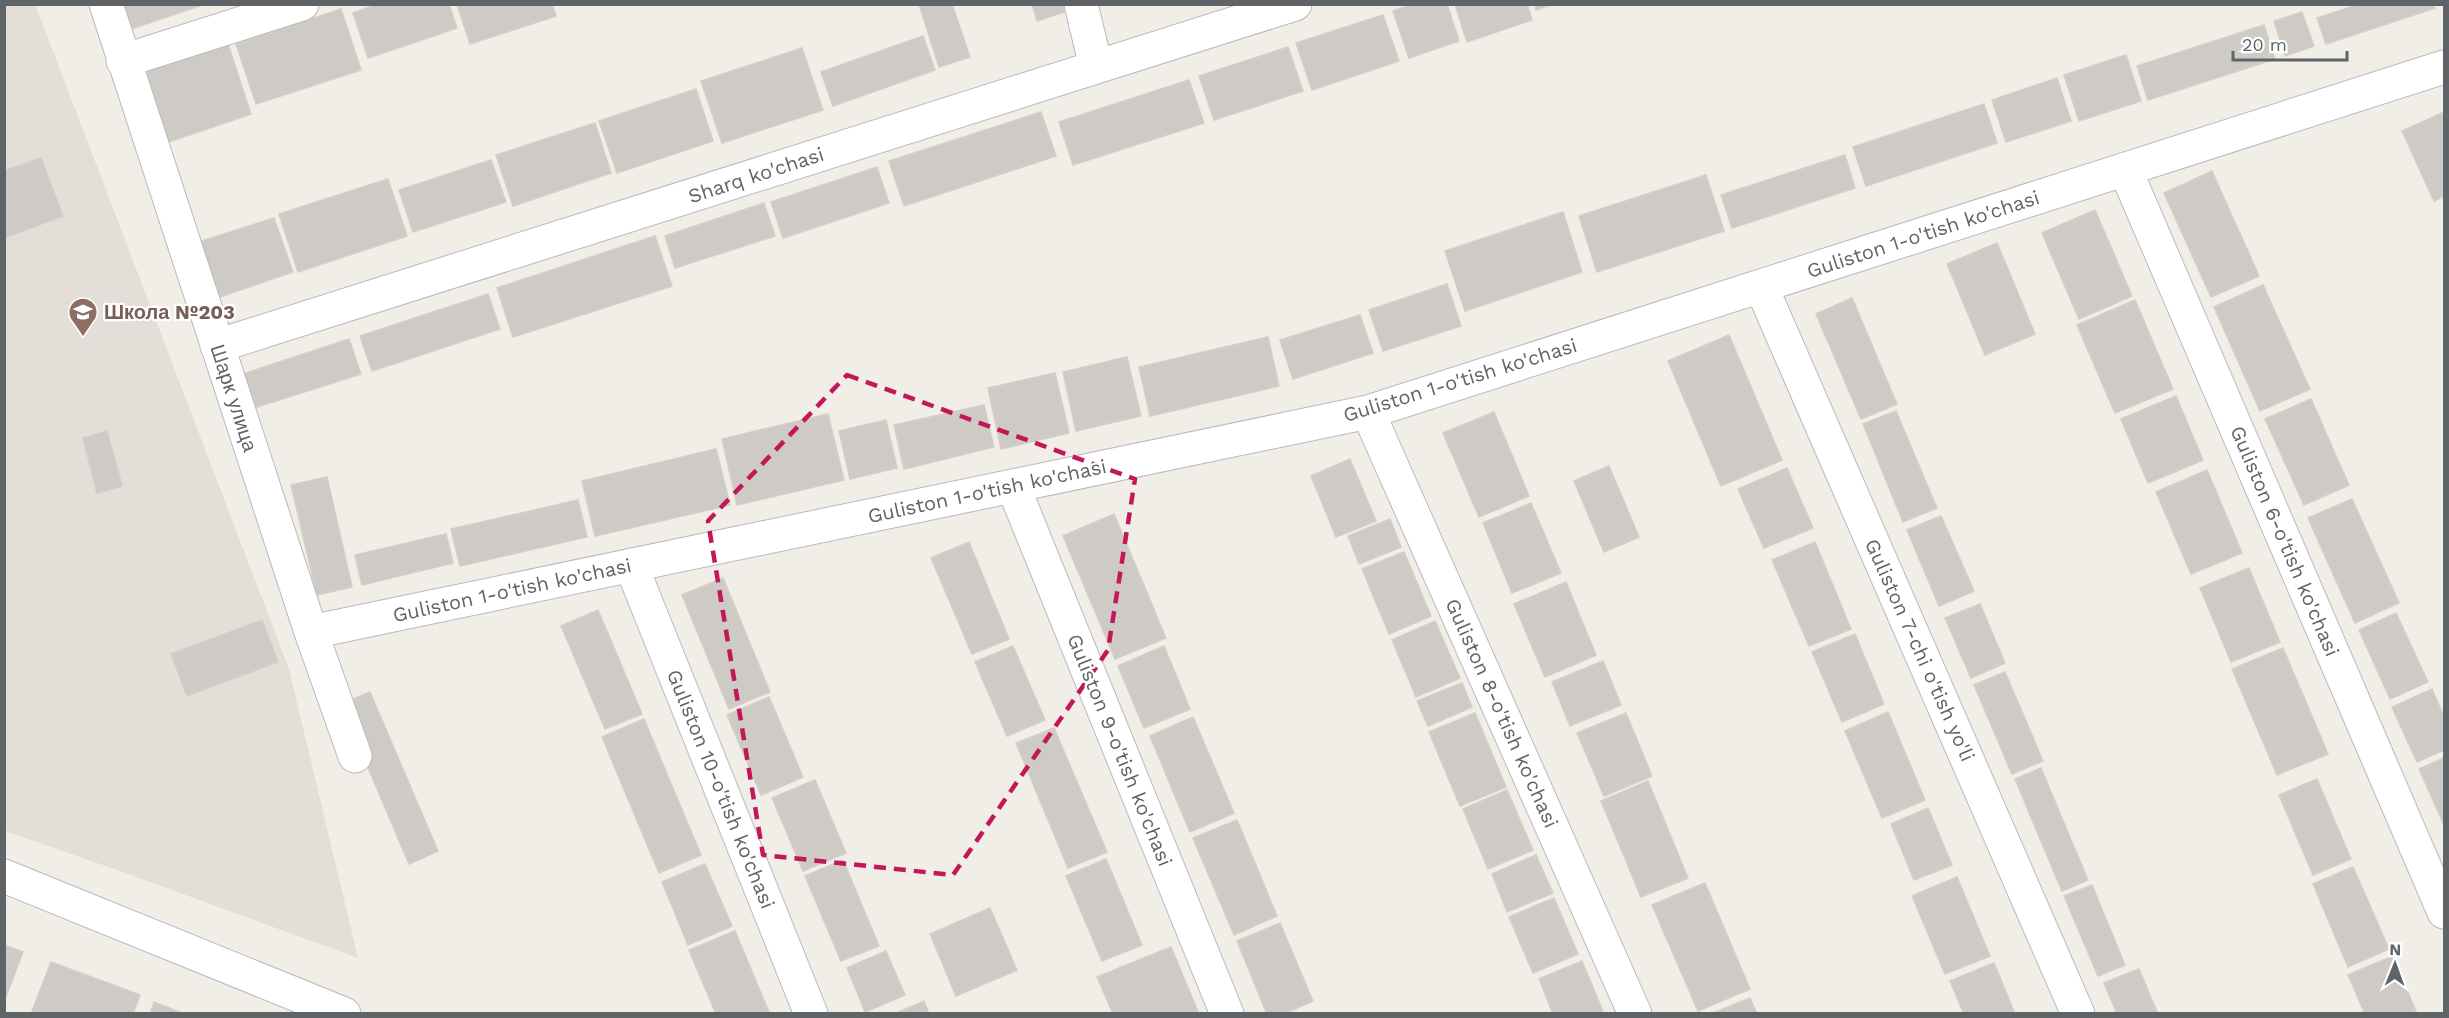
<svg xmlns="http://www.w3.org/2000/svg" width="2449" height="1018" font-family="'Work Sans',sans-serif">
<rect width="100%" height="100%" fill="#f1ede7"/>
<path fill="#e3ded8" d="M35,4l254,665 69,289 -238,-87 -115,-40 -1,-826z"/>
<path fill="#cecac6" stroke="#d6cdc5" stroke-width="1.5" d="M120,4h78l1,2 -71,24z
M378,4h71l8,24 -89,30 -15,-45z
M457,4h95l4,12 -86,28z
M919,4h33l18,53 -31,10z
M1032,4h30l2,8 -27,9z
M1413,4h34l12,37 -50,17 -16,-47z
M1455,4h72l5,16 -65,22z
M1535,4h17l-16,6z
M2360,4h73l2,4 -109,36 -9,-26z
M341,9l20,61 -105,34 -20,-60z
M2302,12l12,34 -29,10 -11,-35z
M1383,15l16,46 -87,29 -16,-47z
M2264,25l11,34 -127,41 -11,-34z
M923,36l12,34 -102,36 -12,-34z
M227,41l24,73 -88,30 -25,-73z
M1288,47l15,44 -89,29 -15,-44z
M802,48l21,62 -101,33 -21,-62z
M2126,55l15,46 -62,20 -15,-46z
M2057,78l14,43 -65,21 -14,-42z
M1189,80l15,43 -131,42 -14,-43z
M696,89l17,52 -96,32 -18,-52z
M1984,104l13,39 -131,43 -13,-39z
M1041,112l15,44 -152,50 -15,-45z
M2444,112v84l-10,5 -32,-70z
M595,123l16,50 -98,33 -17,-51z
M1845,155l10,33 -123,40 -11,-33z
M41,158l22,58 -59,22v-67z
M491,160l15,42 -93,30 -14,-42z
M877,167l12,36 -106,35 -12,-36z
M2212,171l47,105 -48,21 -47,-104z
M1706,175l18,56 -127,41 -18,-56z
M388,179l19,57 -109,36 -19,-58z
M764,203l11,33 -100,32 -10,-32z
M2095,210l37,86 -53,23 -37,-86z
M1563,212l19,60 -117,39 -20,-60z
M274,218l19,54 -85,29 -19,-56z
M655,236l17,50 -159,51 -16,-49z
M1997,243l38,91 -50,21 -38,-91z
M1447,284l14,42 -78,25 -14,-41z
M2263,285l47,104 -50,22 -46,-104z
M488,294l12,35 -128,42 -12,-35z
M1852,298l45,106 -36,15 -45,-105z
M2135,300l38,89 -58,24 -38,-88z
M1360,315l13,38 -80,26 -13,-39z
M1729,335l53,125 -61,26 -53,-125z
M1268,337l11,49 -129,30 -11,-49z
M349,339l12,35 -110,35 -11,-34z
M1127,357l14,59 -65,15 -13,-59z
M1055,373l14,60 -68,16 -13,-61z
M2176,396l27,64 -55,23 -27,-64z
M2311,399l38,86 -45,20 -39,-86z
M984,405l10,42 -90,22 -10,-44z
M1896,411l41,97 -34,14 -40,-98z
M1494,412l35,84 -50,21 -36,-84z
M828,414l16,66 -107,25 -15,-66z
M886,420l11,48 -47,11 -11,-48z
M107,431l15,55 -25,7 -14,-55z
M716,449l14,56 -135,31 -13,-55z
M1350,459l26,62 -40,16 -25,-61z
M1609,466l30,71 -35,15 -30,-71z
M1787,468l26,60 -49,20 -26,-59z
M2207,470l35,83 -51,21 -35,-82z
M327,477l25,110 -35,8 -26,-110z
M2352,499l47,104 -44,20 -47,-105z
M578,500l9,37 -127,29 -9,-37z
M1531,503l30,70 -49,20 -29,-70z
M1114,514l52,124 -51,21 -52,-123z
M1941,516l33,75 -35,15 -32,-76z
M1390,519l11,28 -42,17 -11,-28z
M446,534l7,29 -91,22 -7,-30z
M969,542l40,97 -37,15 -41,-96z
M1815,542l36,87 -42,17 -37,-86z
M1404,552l27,64 -42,18 -27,-65z
M2249,568l31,74 -49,20 -31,-74z
M723,578l47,114 -41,17 -47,-114z
M1566,582l30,73 -51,22 -31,-73z
M1980,604l25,59 -34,15 -26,-60z
M598,610l44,104 -37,15 -44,-103z
M2396,613l32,69 -38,17 -31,-69z
M262,620l16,42 -91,34 -16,-42z
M1435,621l25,57 -44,19 -24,-57z
M1855,634l29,70 -42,18 -30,-70z
M1013,646l32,74 -38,16 -32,-74z
M1164,646l26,63 -46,19 -26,-62z
M2283,648l45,106 -51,21 -45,-106z
M1603,661l18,44 -51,21 -18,-44z
M2005,672l38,89 -31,13 -38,-89z
M1462,683l10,24 -44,19 -11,-25z
M2432,689l12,28v33l-27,12 -25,-55z
M370,692l68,159 -29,13 -68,-160z
M769,697l34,80 -42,18 -34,-80z
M1888,712l37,88 -43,18 -37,-87z
M1475,713l31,74 -46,19 -31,-74z
M1626,713l26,63 -48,20 -27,-63z
M1193,717l41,96 -44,19 -40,-96z
M644,719l57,136 -42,18 -57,-136z
M1054,728l53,124 -39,16 -52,-125z
M2444,758v67l-25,-56z
M2041,768l47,112 -26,11 -47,-112z
M2317,779l34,80 -38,16 -34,-80z
M815,780l31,73 -43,18 -31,-73z
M1648,781l40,97 -47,19 -40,-96z
M1507,790l26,60 -45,19 -25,-60z
M1928,808l24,57 -38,15 -23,-56z
M1237,820l40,96 -43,19 -41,-97z
M1536,855l17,38 -46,19 -15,-38z
M1106,859l36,86 -40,16 -36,-85z
M843,860l36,86 -38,15 -36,-85z
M705,864l27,62 -44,19 -26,-63z
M2353,867l36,82 -41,18 -35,-83z
M1957,877l33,79 -45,18 -33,-78z
M1705,883l45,106 -52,22 -46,-106z
M2092,885l33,80 -27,11 -34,-80z
M1554,898l24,56 -45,19 -24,-56z
M990,908l27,62 -61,26 -26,-62z
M1280,923l33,78 -30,13h-16l-30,-73z
M735,931l34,81 -5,2h-48l-27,-64z
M4,945l19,7 -19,50z
M1171,947l28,67h-86l-16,-37z
M886,951l19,44 -40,17 -18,-44z
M2393,956l24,58h-52l-17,-39z
M1582,961l22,53h-51l-14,-35z
M51,962l89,33 -7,19h-102z
M1994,963l21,51h-51l-14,-33z
M2139,969l19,45h-41l-13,-31z
M1750,998l7,16h-46z
M924,1001l5,13h-35z
M154,1002l30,12h-34z"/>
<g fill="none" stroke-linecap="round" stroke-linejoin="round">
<g stroke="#b7bbbe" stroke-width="35">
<path id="minor" d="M106,4l205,628 44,124
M1081,4l15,63
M123,61l179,-57
M2125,169l319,743
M1761,286l317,728
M217,346l1078,-342
M1368,412l267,602
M1013,486l214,528
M631,565l180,449
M311,632l1057,-220 1076,-345
M4,876l340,138"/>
</g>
<use href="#minor" stroke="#fff" stroke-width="33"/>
</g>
<path fill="none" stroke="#c2185b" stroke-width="4.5" stroke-dasharray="12 8" stroke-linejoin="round" d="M847,375l288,104 -27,171 -155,225 -190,-20 -55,-334z"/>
<defs>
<g id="school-pin" transform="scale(1.5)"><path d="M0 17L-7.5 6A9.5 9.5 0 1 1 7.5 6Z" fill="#8d6e63" stroke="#fff"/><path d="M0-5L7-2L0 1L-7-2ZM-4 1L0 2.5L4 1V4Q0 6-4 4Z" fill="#fff"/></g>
</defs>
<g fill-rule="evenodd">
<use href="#school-pin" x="83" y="312"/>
</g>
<g text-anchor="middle" stroke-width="4.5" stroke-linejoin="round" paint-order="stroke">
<g font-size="20" fill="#5e6468" stroke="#fff">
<text transform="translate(756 175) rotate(-18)" y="7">Sharq ko'chasi</text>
<text transform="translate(1923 234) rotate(-18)" y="7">Guliston 1-o'tish ko'chasi</text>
<text transform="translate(1460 380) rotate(-17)" y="7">Guliston 1-o'tish ko'chasi</text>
<text transform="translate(234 398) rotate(72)" y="7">Шарк улица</text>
<text transform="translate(987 491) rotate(-12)" y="7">Guliston 1-o'tish ko'chasi</text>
<text transform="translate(2285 541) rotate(67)" y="7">Guliston 6-o'tish ko'chasi</text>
<text transform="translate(512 590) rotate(-12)" y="7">Guliston 1-o'tish ko'chasi</text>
<text transform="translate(1920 650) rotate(66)" y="7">Guliston 7-chi o'tish yo'li</text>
<text transform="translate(1502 713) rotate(66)" y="7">Guliston 8-o'tish ko'chasi</text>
<text transform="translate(1120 750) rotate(68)" y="7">Guliston 9-o'tish ko'chasi</text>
<text transform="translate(721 789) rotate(68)" y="7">Guliston 10-o'tish ko'chasi</text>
</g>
<g font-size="20" font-weight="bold" fill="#785e54" stroke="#fff" text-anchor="start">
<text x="104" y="319">Школа №203</text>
</g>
</g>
<rect width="2449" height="1018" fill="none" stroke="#5e6468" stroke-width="12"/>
<g transform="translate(2395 964) rotate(1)" stroke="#ffffff" stroke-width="4.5" paint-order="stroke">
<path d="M0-4.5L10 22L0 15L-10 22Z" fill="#5e6468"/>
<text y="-9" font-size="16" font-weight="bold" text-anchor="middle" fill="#5e6468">N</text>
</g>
<path d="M2233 51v9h114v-9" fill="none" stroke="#5e6468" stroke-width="3"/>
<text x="2242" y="51" font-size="18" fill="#5e6468" stroke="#ffffff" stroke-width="4.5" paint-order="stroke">20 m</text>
</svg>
